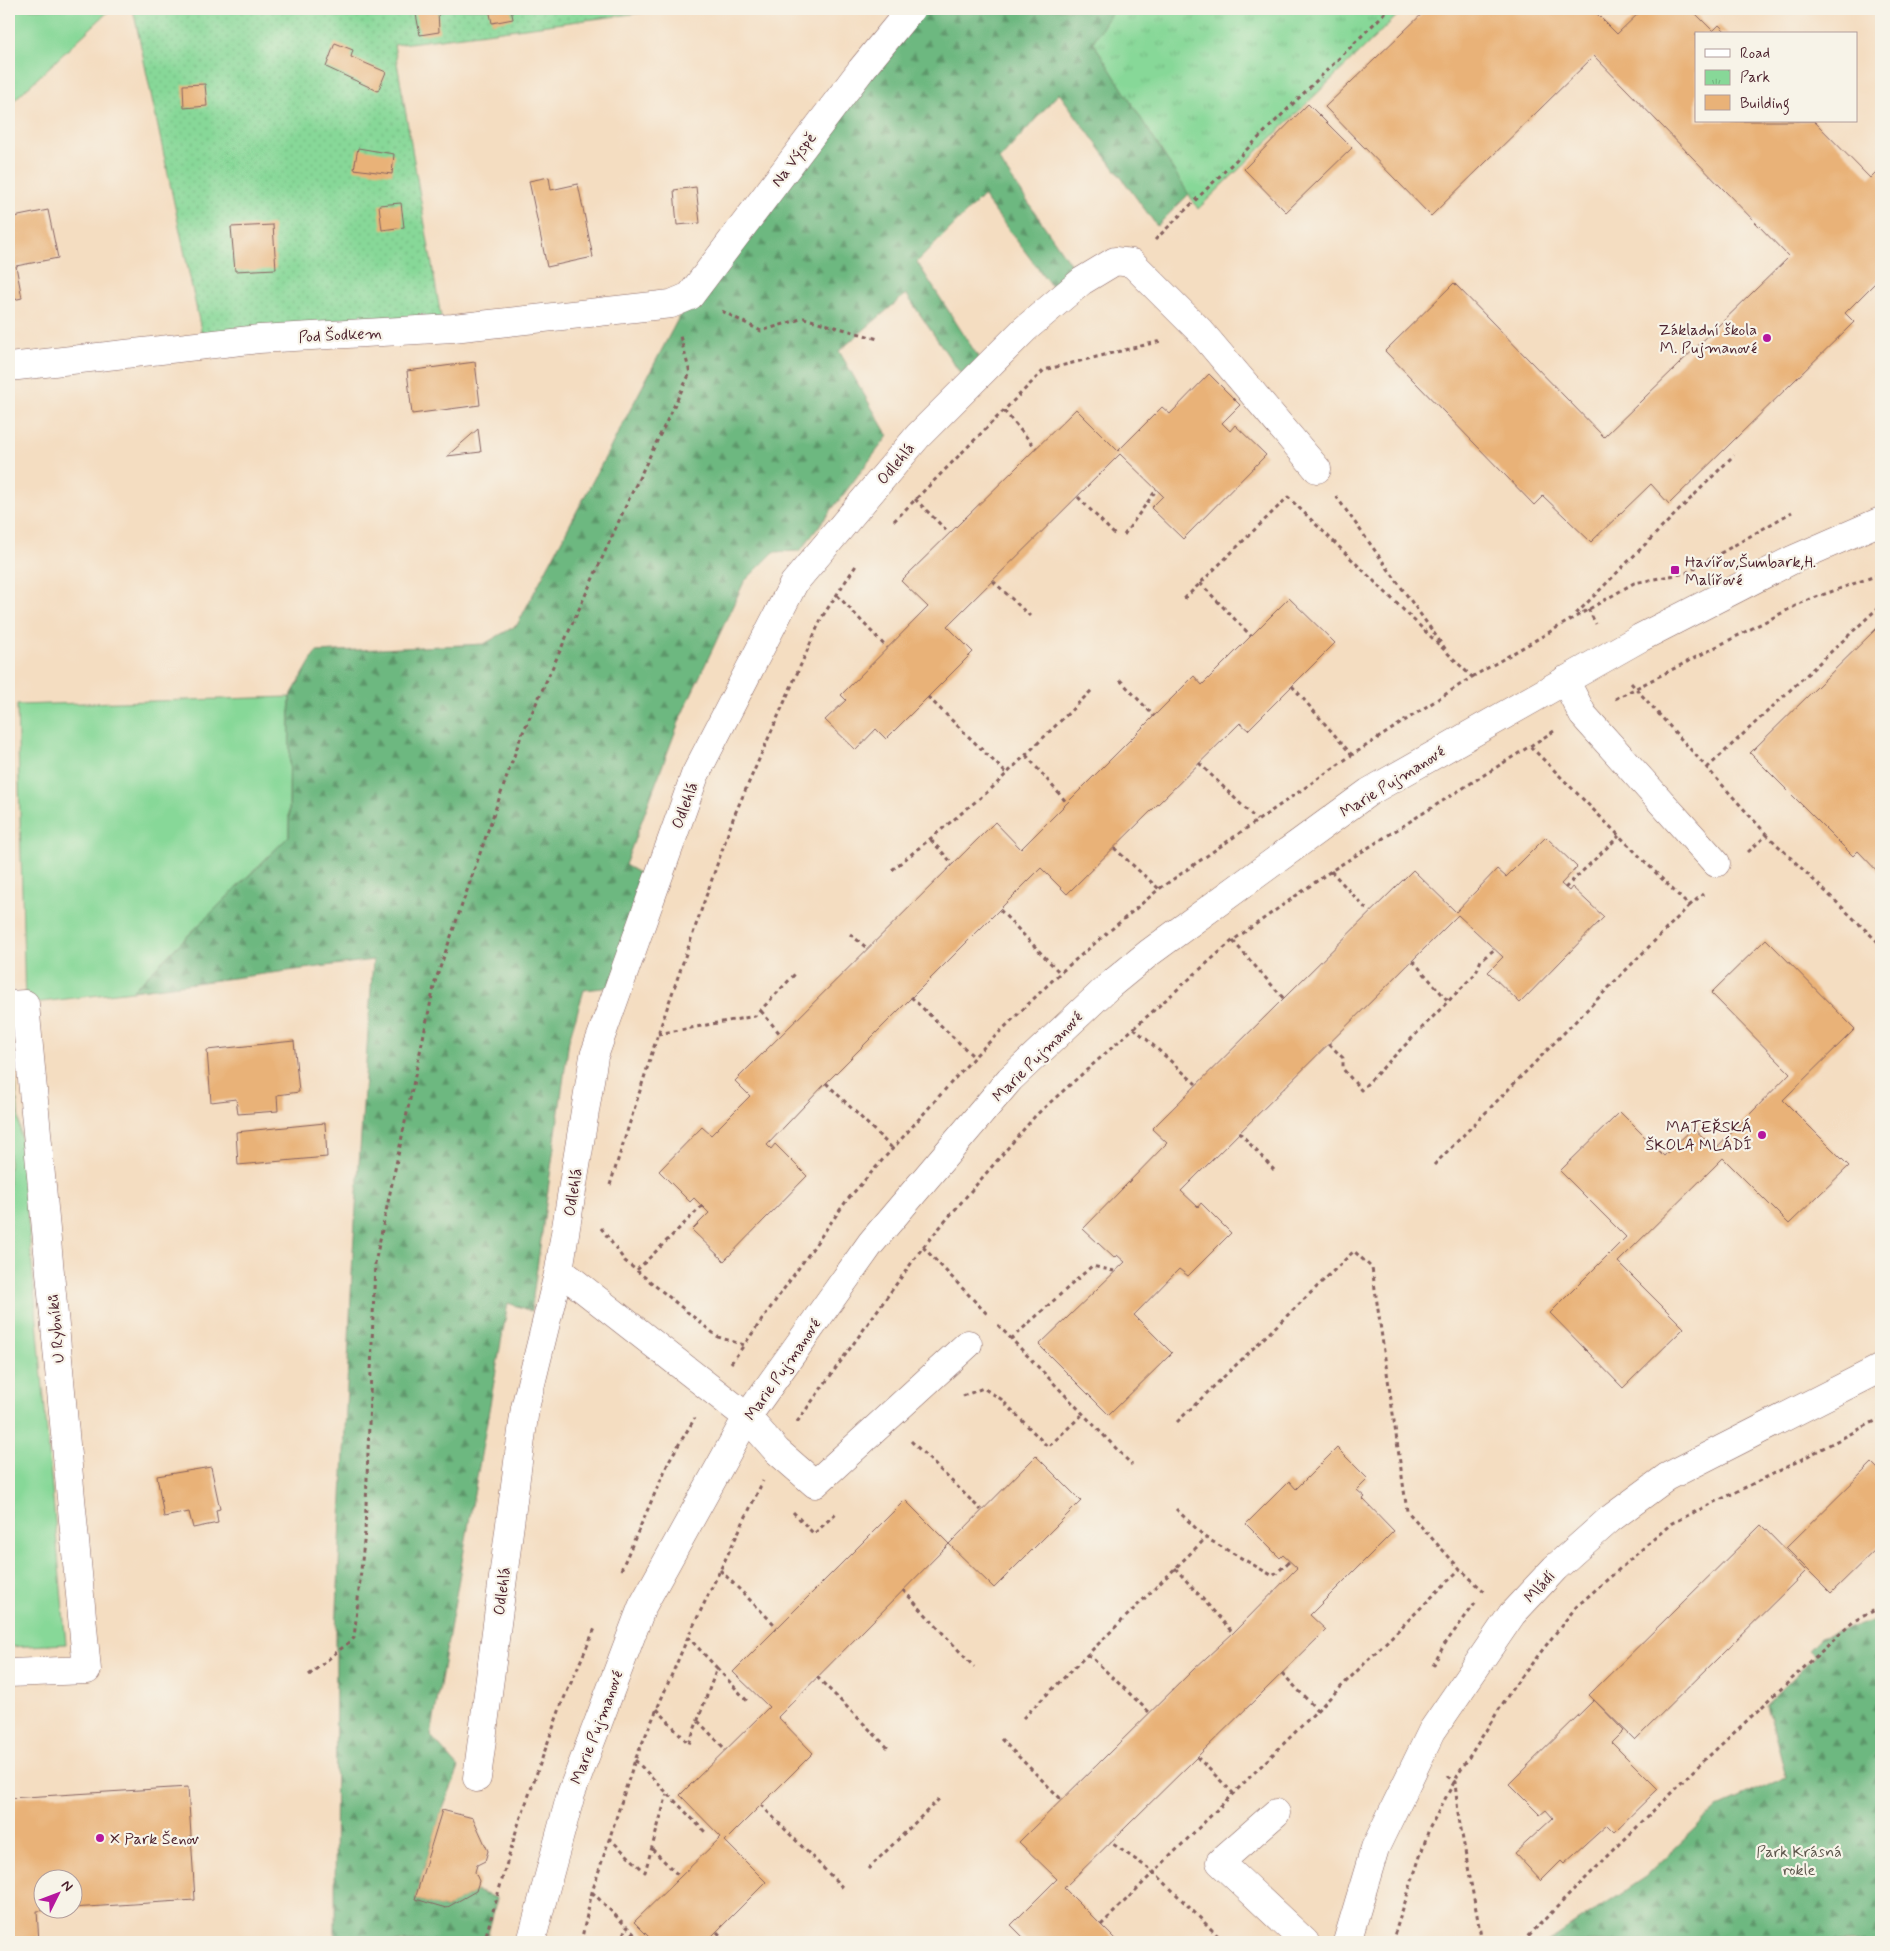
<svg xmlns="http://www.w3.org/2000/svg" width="1890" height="1951" font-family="Mynerve,sans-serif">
<defs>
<pattern id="forest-firs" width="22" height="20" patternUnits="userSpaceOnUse" patternTransform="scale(1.25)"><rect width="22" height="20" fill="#6db880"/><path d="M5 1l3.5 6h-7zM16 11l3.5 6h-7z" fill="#5c9569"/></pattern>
<pattern id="park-tufts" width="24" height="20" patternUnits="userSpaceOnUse" patternTransform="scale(1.25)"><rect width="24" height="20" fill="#87d898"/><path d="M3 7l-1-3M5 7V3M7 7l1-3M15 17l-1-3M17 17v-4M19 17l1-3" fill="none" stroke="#76b983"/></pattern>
<pattern id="garden-dots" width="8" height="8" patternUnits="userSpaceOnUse" patternTransform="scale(1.25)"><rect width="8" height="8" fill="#87d898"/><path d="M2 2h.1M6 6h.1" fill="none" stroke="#76b983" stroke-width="1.8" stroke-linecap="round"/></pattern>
</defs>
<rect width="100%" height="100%" fill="#f7f3e8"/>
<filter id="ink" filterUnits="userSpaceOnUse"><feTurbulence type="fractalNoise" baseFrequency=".02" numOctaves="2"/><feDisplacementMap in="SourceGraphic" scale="10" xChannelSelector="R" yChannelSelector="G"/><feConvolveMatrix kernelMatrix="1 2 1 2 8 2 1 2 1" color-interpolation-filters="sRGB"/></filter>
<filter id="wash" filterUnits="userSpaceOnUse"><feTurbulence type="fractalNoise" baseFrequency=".0096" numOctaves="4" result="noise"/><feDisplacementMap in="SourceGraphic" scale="20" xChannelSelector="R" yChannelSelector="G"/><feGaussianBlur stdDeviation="1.12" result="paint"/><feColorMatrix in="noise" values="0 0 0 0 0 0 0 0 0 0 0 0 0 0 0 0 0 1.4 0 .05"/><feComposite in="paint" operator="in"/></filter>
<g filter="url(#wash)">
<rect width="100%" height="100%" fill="#f4ddc1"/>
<path fill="#87d898" stroke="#687c62" d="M9,9h102l-102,96z
M290,697l-1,139 -157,155 -107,13 -8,-299z
M9,1020h1l56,624 -57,3z"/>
<path fill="url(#forest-firs)" stroke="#5c6c56" d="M911,9h203l-21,33 96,152 -32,32 -98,-133 -60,67 83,121 -21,18 -78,-103 -66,66 69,107 -17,17 -63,-92 -67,57 49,85 -88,115 -26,1 -30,30 -62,132 -57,151 21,12 -34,110 -28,3 -15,50 -38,271 -23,-8 -77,433 28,32 -17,42 -27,89 31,9 30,-17 21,7 -11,44h-151l1,-310 17,-381 20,-291 -241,31 157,-155 1,-139 26,-45 168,-8 33,-19 173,-329z
M1881,1619v323h-333l97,-65 73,-70 68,-30 -19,-73 48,-48 -7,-6 12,-12z"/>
<path fill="url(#park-tufts)" stroke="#687c62" d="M1114,9h290l-206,200 -105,-167z"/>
<path fill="url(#garden-dots)" stroke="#687c62" d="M133,9h537l-276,36 48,278 -237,26z"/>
<g id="blocks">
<path fill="#e9b278" d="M415,9h23l1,23 -19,3z
M489,9h22l2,10 -21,4z
M1427,9h165l25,25 26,-25h48l22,22 6,-6 9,9h-32v87h118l56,57 11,-11v110l-36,36 9,9 -185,182 -18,-20 -60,58 -48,-46 -9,9 -149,-154 69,-68 150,154 185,-180 -195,-201 -163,160 -106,-109z
M335,43l18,7 -2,7 35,15 -8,19 -52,-24z
M205,84l2,22 -23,2 -1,-23z
M1308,104l44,44 -66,64 -42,-43z
M358,148l36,6 -2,20 -38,-5z
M549,177l2,13 27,-6 15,73 -46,10 -18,-86z
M696,187l4,36 -23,2 -3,-35z
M401,203l3,24 -22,3 -3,-25z
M48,210l10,48 -42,8 6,32 -13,3v-83z
M273,225l3,44 -41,2 -4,-44z
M475,362l5,43 -68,9 -5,-43z
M1209,374l31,31 -18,18 8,8 5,-6 31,30 -83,84 -32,-31 12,-12 -43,-42 -173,172 26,26 -87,87 -10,-10 -20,21 -31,-30 21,-20 -5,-5 87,-88 -27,-26 175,-172 42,42 44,-44 8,7z
M478,429l3,23 -34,4z
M1289,598l46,45 -87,87 -8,-7 -173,171 -26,-26 -215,215 -59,62 4,4 4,-5 32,32 -83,85 -32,-31 17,-17 -15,-15 -4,4 -31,-31 43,-44 9,8 39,-39 -15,-15 260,-259 26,27 173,-173 8,9z
M1881,624v251l-23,-24 -5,5 -103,-103z
M1546,837l31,30 -16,17 8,7 3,-4 32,30 -84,86 -32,-31 15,-15 -45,-42 -277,276 17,16 3,-4 30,30 -43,43 -9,-7 -45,46 38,38 -63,62 -70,-70 86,-83 -8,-7 -3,3 -31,-29 84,-86 -15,-14 261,-259 43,42 41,-43 9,8z
M1766,939l89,90 -72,71 66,66 -60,58 -66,-66 -105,104 66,66 -61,60 -73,-75 76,-76 -66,-66 60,-59 44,44 29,-28 23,21 74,-76 -79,-80z
M294,1041l5,51 -22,3 1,16 -40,3 -2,-15 -25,3 -4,-52z
M325,1123l2,34 -89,8 -2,-33z
M1337,1448l31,31 -11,11 8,7 -2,2 31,32 -84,84 16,15 -262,258 54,54h-90l-17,-17 46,-46 -38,-37 175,-173 39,-36 64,-65 -14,-13 -3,3 -34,-34 43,-43 7,8z
M1036,1456l45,45 -87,87 -45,-44z
M1872,1463l9,9v72l-50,49 -45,-45z
M211,1467l9,42 -4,1 2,13 -25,5 -4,-16 -25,5 -7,-41z
M905,1500l44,44 -171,173 35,36 -88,88 41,41 -60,60h-52l-20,-20 87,-85 -41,-42 89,-88 -36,-35z
M1761,1525l45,46 -171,169 -46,-45z
M1594,1700l30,31 -12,12 46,46 -44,43 -7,-7 -43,39 -3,-3 -20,20 -26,-28 38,-35 -7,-8 -6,5 -31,-31z
M188,1787l7,113 -123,8v-30h-30v30h7v2l-12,1 2,31h-30v-144z
M442,1810l31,8 15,33 -3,10 -8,4 -2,7 4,9 -3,10 -30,17 -31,-9z"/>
</g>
</g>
<g filter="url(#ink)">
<use href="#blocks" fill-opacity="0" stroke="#866260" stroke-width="1"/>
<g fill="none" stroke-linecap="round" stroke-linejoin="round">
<g stroke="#866260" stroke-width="29">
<path id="minor" d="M9,367l250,-28 194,-11 218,-24 19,-8 171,-226 50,-61
M1565,680l18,35 133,148
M9,1005l16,-1 62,666 -78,3
M559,1270l188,147 30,34 38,33 153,-140
M477,1778l48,-370 34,-138 35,-214 101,-281 99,-192 124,-147 107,-107 57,-48 33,-20 17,2 69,69 116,137
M1276,1813l-56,49 85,80
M531,1942l40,-148 71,-187 105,-190 124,-174 139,-164 100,-94 39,-32 220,-161 271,-154 154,-79 87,-38
M1347,1942l28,-94 57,-117 80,-117 43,-46 55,-49 57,-42 214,-109"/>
</g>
<path stroke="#866260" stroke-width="3" stroke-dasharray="4 4" stroke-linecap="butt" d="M1155,240l234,-231
M722,311l39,20 43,-13 74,21
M1004,411l32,37
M1336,496l110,154
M1078,497l38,39
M915,499l34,34
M894,521l150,-151 117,-29
M1124,535l33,-46
M993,581l37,35
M1200,583l51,53
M837,595l50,53
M1588,609l8,15
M1576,614l158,-159
M1472,677l162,-94 52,-10 106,-61
M1120,680l34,36
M1631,683l136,152
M1292,686l60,69
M928,697l79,77
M1615,699l190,-98 76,-27
M1026,755l41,48
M1199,763l58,57
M1707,768l174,-163
M931,840l22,24
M1114,848l45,41
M1748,852l19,-17 114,110
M892,870l99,-81 101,-99
M1331,871l38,41
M1565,888l54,-52
M1689,906l14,-12
M1000,910l60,63
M850,934l18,15
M1233,941l51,58
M1413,961l35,40
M911,997l63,60
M761,1011l20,24
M1134,1028l62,56
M658,1034l97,-18 40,-42
M1329,1044l14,14v11l18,21 115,-117 5,-13 14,-11
M826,1083l66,65
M1239,1132l35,38
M1434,1165l255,-259 -159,-160
M610,1185l48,-151 76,-218 88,-199 35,-53
M601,1228l24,33 93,76 26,8 103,-145 127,-143 86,-84 99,-84 193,-134 120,-78 -184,-180 -106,104
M923,1247l65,68
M637,1270l65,-64
M998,1325l134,140
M1875,1334l6,-4
M1011,1339l81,-73 22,5
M731,1363l13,-18
M963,1396l20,-8 18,11 47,48 35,-33
M797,1422l126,-175 113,-132 196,-174 99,-70 223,-140
M1177,1422l177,-171 18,17 35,243 53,58 26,24
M911,1441l70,69
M1176,1509l30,29 67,38 17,-15
M793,1512l21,22 22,-21
M1175,1568l58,65
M621,1570l49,-111 25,-41
M720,1570l57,57
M903,1590l71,77
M1088,1654l61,58
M1433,1666l11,-21 33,-44
M717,1668l32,35
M1282,1673l35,37
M309,1675l45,-37 11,-106 10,-269 60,-281 85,-243 108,-238 62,-128 -10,-37
M817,1677l72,72
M657,1709l32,35 28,-76 -29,-31
M1023,1718l183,-180
M698,1721l28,29
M1001,1739l60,60
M1197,1757l36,36
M635,1760l71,73
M1447,1776l8,6 3,31 24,129
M761,1805l84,85
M609,1838l36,34 22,-78
M652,1849l28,28
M868,1869l71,-70
M592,1892l50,50
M1101,1925l53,-53 -44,-30
M717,1932l10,10
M484,1942l33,-114 45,-125 34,-77
M581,1942l11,-50 43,-132 53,-123 75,-156
M621,1942l5,-16
M1224,1942l-70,-70 306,-303
M1392,1942l37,-113 30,-56 53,-84 64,-82 96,-84 101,-49 108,-56
M1522,1942l172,-172 160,-149 27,-14"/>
<use href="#minor" stroke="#fff" stroke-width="28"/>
</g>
</g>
<g fill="#b5179e" stroke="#f7f3e8" stroke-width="2">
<circle cx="1767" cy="338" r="5"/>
<rect x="1670" y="565" width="10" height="10" rx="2.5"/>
<circle cx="1762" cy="1135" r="5"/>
<circle cx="100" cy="1838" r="5"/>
</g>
<g text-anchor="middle" stroke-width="4.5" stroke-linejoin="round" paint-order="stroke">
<g font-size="16" fill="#4a1f2b" stroke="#f7f3e8">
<text transform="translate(793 159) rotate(-53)" y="6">Na Výspě</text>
<text transform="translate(340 334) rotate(-3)" y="6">Pod Šodkem</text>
<text transform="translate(895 463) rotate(-50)" y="6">Odlehlá</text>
<text transform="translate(1392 781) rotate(-32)" y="6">Marie Pujmanové</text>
<text transform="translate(684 805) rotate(-70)" y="6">Odlehlá</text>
<text transform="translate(1037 1056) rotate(-45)" y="6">Marie Pujmanové</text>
<text transform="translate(572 1192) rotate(-81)" y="6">Odlehlá</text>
<text transform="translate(55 1329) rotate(-95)" y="6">U Rybníků</text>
<text transform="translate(782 1369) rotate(-55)" y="6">Marie Pujmanové</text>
<text transform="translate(1539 1586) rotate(-47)" y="6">Mládí</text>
<text transform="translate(501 1591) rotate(-83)" y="6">Odlehlá</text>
<text transform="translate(596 1727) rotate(-69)" y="6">Marie Pujmanové</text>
</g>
<g font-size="16" fill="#4a1f2b" stroke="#f7f3e8" text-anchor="end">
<text x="1757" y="335">Základní škola<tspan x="1757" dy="18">M. Pujmanové</tspan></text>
<text x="1685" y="567" text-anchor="start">Havířov,Šumbark,H.<tspan x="1685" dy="18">Malířové</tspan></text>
<text x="1752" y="1132">MATEŘSKÁ<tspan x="1752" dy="18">ŠKOLA MLÁDÍ</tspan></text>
<text x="110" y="1844" text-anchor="start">X Park Šenov</text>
</g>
<g font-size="16" fill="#5c564c" stroke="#f7f3e8">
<text x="1799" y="1857">Park Krásná<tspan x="1799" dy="18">rokle</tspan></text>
</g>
</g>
<rect width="1890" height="1951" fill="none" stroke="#f7f3e8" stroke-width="30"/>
<rect x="1695" y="32" width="162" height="90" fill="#f7f3e8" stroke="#b29e9c"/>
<rect x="1705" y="49" width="25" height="8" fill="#ffffff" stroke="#b29e9c"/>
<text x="1740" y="58" font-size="15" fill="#4a1f2b">Road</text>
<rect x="1705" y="70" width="25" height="15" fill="url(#park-tufts)" stroke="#b29e9c"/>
<text x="1740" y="82" font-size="15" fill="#4a1f2b">Park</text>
<rect x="1705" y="95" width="25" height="15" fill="#e9b278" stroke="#b29e9c"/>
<text x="1740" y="108" font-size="15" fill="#4a1f2b">Building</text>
<g transform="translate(58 1894) rotate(48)"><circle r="24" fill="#f7f3e8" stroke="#b29e9c"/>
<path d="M0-4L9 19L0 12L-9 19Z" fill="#b5179e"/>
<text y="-8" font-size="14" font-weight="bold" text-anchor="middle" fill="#4a1f2b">N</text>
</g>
</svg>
